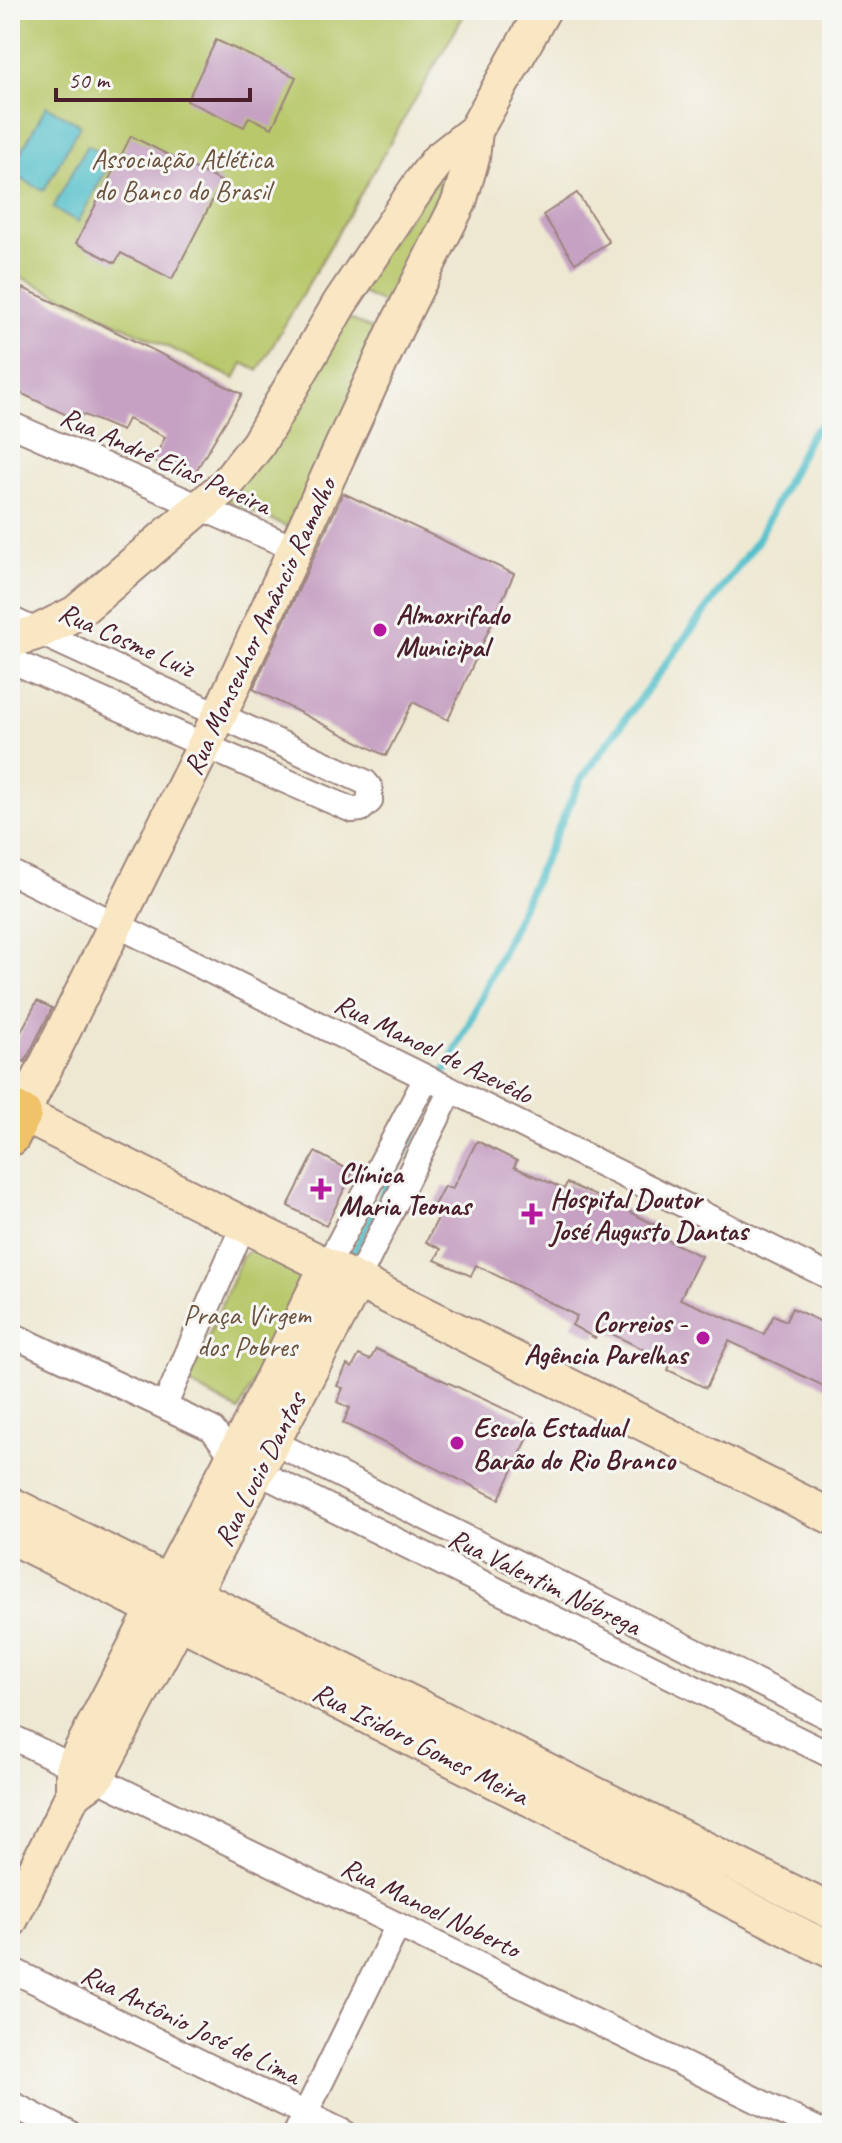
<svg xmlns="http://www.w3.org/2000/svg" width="842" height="2143" font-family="Caveat,sans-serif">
<rect width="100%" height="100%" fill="#f6f6f2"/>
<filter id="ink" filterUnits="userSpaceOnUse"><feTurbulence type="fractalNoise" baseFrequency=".0125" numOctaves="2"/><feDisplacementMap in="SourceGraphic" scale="16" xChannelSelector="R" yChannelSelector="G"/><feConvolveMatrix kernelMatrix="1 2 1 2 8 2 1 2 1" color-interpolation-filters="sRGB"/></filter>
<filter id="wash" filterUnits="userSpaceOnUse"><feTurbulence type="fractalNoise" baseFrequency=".006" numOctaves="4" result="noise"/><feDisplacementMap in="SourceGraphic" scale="32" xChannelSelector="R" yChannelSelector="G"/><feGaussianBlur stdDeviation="1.8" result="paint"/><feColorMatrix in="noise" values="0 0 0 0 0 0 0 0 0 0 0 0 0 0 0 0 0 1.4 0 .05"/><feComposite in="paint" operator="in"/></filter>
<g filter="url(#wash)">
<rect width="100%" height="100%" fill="#eee8d2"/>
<path fill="#b8c86b" stroke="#81744b" stroke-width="2" d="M10,10h457l-209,361 -15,-8 -8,16 -225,-107z
M450,164l13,6 -64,140 -46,-21z
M338,313l48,23 -89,195 -79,-34z
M261,1250l39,19 5,6 -66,136 -51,-28 54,-126 7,-6z"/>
<path fill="#53c0cb" stroke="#4e707b" stroke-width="2" d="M46,106l34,19 -36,66 -34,-18z
M87,145l15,8 -4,8 10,6 -30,55 -25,-14z"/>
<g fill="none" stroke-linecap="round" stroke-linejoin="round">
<path stroke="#53c0cb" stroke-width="8" d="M347,1265l122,-241 112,-245 176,-238 53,-105 22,-21"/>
</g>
<g id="blocks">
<path fill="#c6a1c3" d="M216,40l80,37 -24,51 -23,-11 -5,10 -57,-26z
M131,136l91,46 -50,97 -51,-26 -6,10 -39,-20z
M577,193l32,49 -34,21 -32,-48z
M10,286l12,6 1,-4 61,28 158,78 -51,85 -38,-18 12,-24 -37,-18 -6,12 -40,-17 -3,7 -69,-33z
M343,493l171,81 -66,146 -35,-18 -27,54 -133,-67z
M37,1001l15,7 -27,54 -15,-9z
M477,1141l40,20 -3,6 50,22 3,-6 49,22 47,24 -4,7 42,20 -21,43 84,35 10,-19 12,6 6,-13 40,19v63l-103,-49 -23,47 -38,-18 3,-7 -71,-35 -5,10 -23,-13 5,-9 -101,-51 -5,11 -36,-16 6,-11 -15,-7 15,-30 -8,-5 11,-21 8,3z
M315,1152l38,20 -27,54 -38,-20z
M376,1349l159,74 -36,76 -156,-76 7,-15 -13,-6 6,-14 -6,-2 10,-21 5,3 7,-13 11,5z"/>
</g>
</g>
<g filter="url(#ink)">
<use href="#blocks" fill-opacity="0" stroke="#9c847e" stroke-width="2"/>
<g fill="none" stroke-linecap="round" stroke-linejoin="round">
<g stroke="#9c847e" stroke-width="28">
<path id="street" d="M10,424l288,126
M10,619l355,163 5,6v13l-9,8 -9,1 -342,-150
M10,872l822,406
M327,1266l99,-188
M357,1281l94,-191
M10,1334l202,95 21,28 23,14 576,285
M165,1405l78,-179
M261,1436l571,283
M10,1736l814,397
M10,1969l335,164
M10,2103l58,30
M296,2133l102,-208"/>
</g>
<g stroke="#9c847e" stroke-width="38">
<path id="secondary" d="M543,10l-68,121 -3,27 -13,44 -64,128 -175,384 -198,400 810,403
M10,641l28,-9 38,-19 150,-128 32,-41 82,-141 80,-119 18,-24 37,-29
M10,1504l822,408
M10,1536l822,415
M73,1794l24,-17 260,-496
M10,1921l63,-127v-28l174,-336 80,-164"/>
</g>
<g stroke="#9c847e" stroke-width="42">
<path id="primary" d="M10,1108l12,6 -12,23"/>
</g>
<use href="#street" stroke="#fff" stroke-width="24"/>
<use href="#secondary" stroke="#f9e7c3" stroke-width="34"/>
<use href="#primary" stroke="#f0c369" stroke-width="38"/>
</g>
</g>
<g fill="#b5179e" stroke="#f6f6f2" stroke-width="3">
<circle cx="380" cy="630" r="8"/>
<path d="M317 1177h8v8h8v8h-8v8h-8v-8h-8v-8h8z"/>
<path d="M528 1202h8v8h8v8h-8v8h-8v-8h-8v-8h8z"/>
<circle cx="703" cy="1338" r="8"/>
<circle cx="457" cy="1443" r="8"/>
</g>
<g text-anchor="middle" stroke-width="6" stroke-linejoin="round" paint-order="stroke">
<g font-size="28" fill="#6b523e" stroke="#f6f6f2">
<text x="182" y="168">Associação Atlética<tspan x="182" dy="32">do Banco do Brasil</tspan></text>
<text x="247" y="1324">Praça Virgem<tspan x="247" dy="32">dos Pobres</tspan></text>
</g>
<g font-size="28" fill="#4a1f2b" stroke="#f6f6f2">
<text transform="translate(166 460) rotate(24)" y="10">Rua André Elias Pereira</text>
<text transform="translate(259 626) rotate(-65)" y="10">Rua Monsenhor Amâncio Ramalho</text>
<text transform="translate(127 639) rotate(24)" y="10">Rua Cosme Luiz</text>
<text transform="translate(434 1048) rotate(26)" y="10">Rua Manoel de Azevêdo</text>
<text transform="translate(259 1469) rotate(-63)" y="10">Rua Lucio Dantas</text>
<text transform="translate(545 1581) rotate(26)" y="10">Rua Valentim Nóbrega</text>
<text transform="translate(421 1743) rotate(27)" y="10">Rua Isidoro Gomes Meira</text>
<text transform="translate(431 1907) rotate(26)" y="10">Rua Manoel Noberto</text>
<text transform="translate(191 2024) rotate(26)" y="10">Rua Antônio José de Lima</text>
</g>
<g font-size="28" font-weight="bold" fill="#4a1f2b" stroke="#f6f6f2" text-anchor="start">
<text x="396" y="624">Almoxrifado<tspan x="396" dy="32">Municipal</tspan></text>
<text x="339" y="1183">Clínica<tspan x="339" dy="32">Maria Teonas</tspan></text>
<text x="550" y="1208">Hospital Doutor<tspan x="550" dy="32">José Augusto Dantas</tspan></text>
<text x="687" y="1332" text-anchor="end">Correios -<tspan x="687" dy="32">Agência Parelhas</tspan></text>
<text x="473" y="1437">Escola Estadual<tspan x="473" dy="32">Barão do Rio Branco</tspan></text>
</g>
</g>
<rect width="842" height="2143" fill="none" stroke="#f6f6f2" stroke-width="40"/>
<path d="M56 88v12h194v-12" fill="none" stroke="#4a1f2b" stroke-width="4"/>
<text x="68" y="88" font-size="24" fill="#4a1f2b" stroke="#f6f6f2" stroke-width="6" paint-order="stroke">50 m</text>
</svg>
